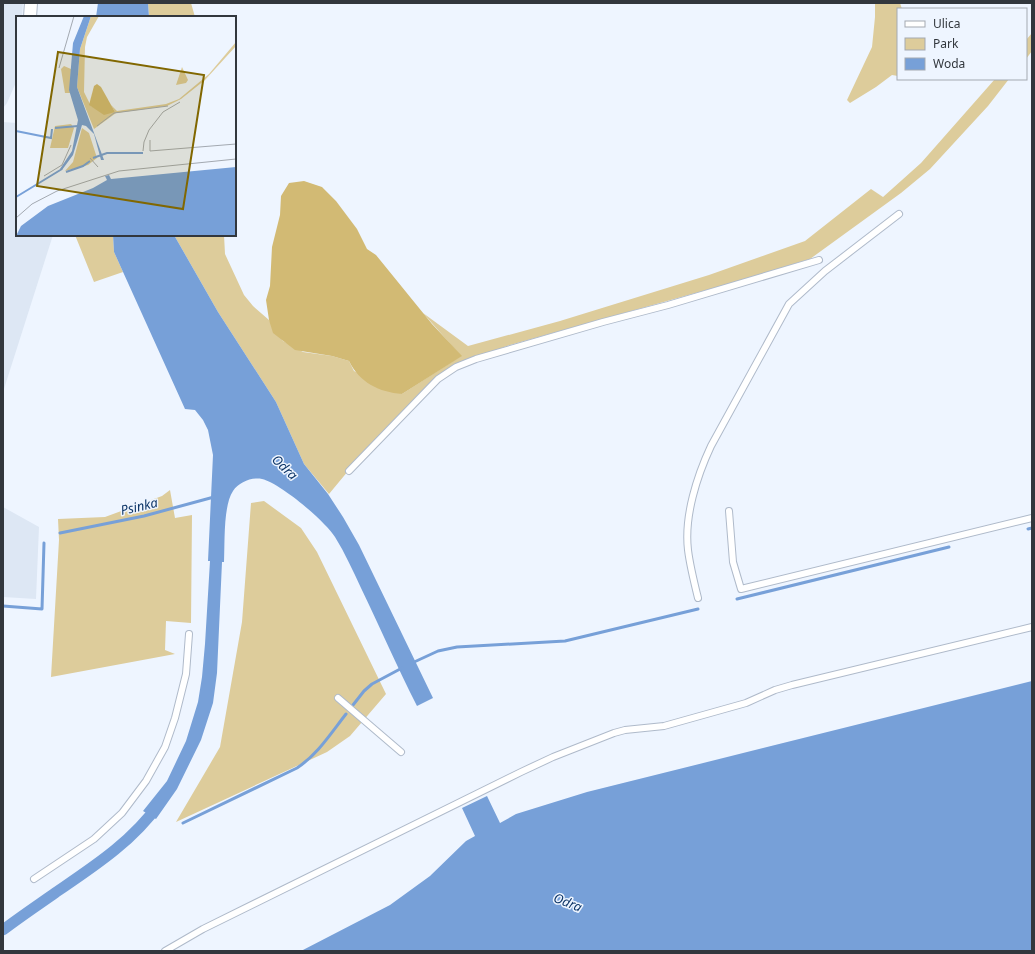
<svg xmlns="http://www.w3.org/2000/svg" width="1035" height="954" font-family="'Noto Sans',sans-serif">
<rect width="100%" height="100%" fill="#eef5ff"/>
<path fill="#dde7f4" d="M3,3h20l-1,14h-5v63l-10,23 -4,5z
M3,122l14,1v112h36l-50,157z
M3,507l36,20 -3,72 -33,-2z"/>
<path fill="#ddcc9b" d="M148,3h43l4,14h-46z
M875,3h25l2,6h-4v67l-6,-1 -16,12 -26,16 -3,-3 25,-53 3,-30z
M1032,33v18l-6,8v-19z
M995,79h14l-21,27 -58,63 -29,24 -91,66 -68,21 -232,65 -43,15 -13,6 -91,87 -34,41 -25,-30 -28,-62 -58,-90 -44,-77h50l1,19 19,41 9,11 16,14 14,21 20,11 29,4 17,5 5,10 48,23 59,-38 -38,-43 45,33 92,-25 149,-46 96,-34 66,-52 12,8 38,-34z
M75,235h38l1,17 9,20 -29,10z
M170,490l5,28 17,-3 -1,108 -25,-2 -1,29 10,4 -124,23 8,-137 -1,-21 47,-2 57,-21z
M264,501l37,27 16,24 69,142 -36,42 -23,16 -151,70 44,-75 22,-125 9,-119z"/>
<path fill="#d2ba74" d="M304,181l18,6 14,14 21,28 10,20 9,6 56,69 30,32 -60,38c-23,-2 -42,-11 -53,-33l-17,-5 -37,-6 -22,-17 -4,-13 -3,-20 4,-14 2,-39 8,-32 1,-19 8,-13z"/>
<path fill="#77a0d8" d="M98,3h50l1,14h-53z
M113,235h61l44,77 58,90 28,62 24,30 15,23 16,28 74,153 -16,8c-20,-39 -37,-79 -56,-118 -8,-17 -16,-35 -26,-51 -10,-16 -55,-54 -73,-58 -10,-2 -23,3 -29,12 -10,15 -8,52 -9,71h-2l-5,111 -4,30 -12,37 -24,49 -21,30 -13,-8 24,-30 19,-40 12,-39 4,-25 3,-33 5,-83h-2l5,-106 -5,-25 -5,-10 -8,-10 -10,-1 -71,-157z
M1032,681v270h-731l89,-46 40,-29 36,-35 9,-5 -13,-28 25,-12 13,27 16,-9 71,-22z"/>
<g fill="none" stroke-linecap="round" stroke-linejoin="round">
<path stroke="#77a0d8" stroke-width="3" d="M1028,529l4,-1
M60,533l84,-17 70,-19
M737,599l212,-52
M3,606l39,3 2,-66
M412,663l26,-12 19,-4 108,-6 133,-32
M353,705l11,-14 8,-7 30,-16
M183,823l114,-55c21,-14 34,-35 49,-54"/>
<path stroke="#77a0d8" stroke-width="11" d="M3,930c17,-13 35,-25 52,-37 38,-26 77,-51 104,-89"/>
<g stroke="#afbaca" stroke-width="8">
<path id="lane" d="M349,471l89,-92 18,-12 20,-8 127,-37 65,-17 151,-45
M729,511l4,51 8,27 291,-71
M698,598c-4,-16 -8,-32 -10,-48 -4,-34 9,-74 23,-104l78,-142 36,-33 74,-57
M338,698l63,54
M34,879l60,-40 28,-26 24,-32 19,-34 10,-29 11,-44 3,-40
M165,951l38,-22 318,-157 32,-15 61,-24 11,-3 39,-4 82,-23 29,-13 17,-5 240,-58"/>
</g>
<g stroke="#afbaca" stroke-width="14">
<path id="street" d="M30,17l1,-14"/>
</g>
<use href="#lane" stroke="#fff" stroke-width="6"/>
<use href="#street" stroke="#fff" stroke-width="12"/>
</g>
<g text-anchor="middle" stroke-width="3" stroke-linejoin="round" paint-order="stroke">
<g font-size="13" font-style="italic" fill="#0e3668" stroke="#eef5ff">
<text transform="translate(285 467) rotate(44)" y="5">Odra</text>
<text transform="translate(139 506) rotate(-13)" y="5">Psinka</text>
<text transform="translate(568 902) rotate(22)" y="5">Odra</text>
</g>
</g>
<g transform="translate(16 16)">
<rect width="220" height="220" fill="#eef5ff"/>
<path d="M75,0h8l-12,21 -2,10 -1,45 7,14 8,4 16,2 -4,-7 6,6 49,-7 13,-5 30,-25 27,-32v4l-31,34 -24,19 -14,7 -51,7 -22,16 -17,-42 3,-38zM48,50l7,3 -1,24h-5l-4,-24zM166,51l6,13 -2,3 -10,2zM55,108l3,4 -6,20h-18l5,-22zM66,112l7,5 8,25 -9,7 -23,6 8,-9z" fill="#ddcc9b"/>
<path d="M81,68l4,3 14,25 -11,3 -15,-10 5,-19z" fill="#d2ba74"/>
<path d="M68,0h7l-11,33 -3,38 27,73h-3l-7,-26 -8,-8 -4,-1 -9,30 -11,15 -2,-1 12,-18 6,-31 -9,-30 4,-47zM220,151v69h-220l5,-10 27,-20 45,-18 14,-8 -2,-4 4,-1 2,4z" fill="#77a0d8"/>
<path fill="none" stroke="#77a0d8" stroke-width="2" d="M39,112l23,-2M0,115l35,7 1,-9M77,142l14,-5h36M50,156l17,-6 7,-5M0,181l46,-28"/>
<path fill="none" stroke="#a3a9b1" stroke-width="1" d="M43,52l15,-52M81,110l17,-13 54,-7M134,124v11l86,-7M127,135l1,-9 5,-12 14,-18 17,-10M74,142l8,9M28,160l18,-11 9,-20M0,202l16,-14 25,-13 62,-20 117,-12"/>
<path fill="#816700" fill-opacity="0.15" stroke="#816700" stroke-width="2" d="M42,36l146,23 -21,134 -146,-23z"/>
<rect width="220" height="220" fill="none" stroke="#32373d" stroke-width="2"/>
</g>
<rect width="1035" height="954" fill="none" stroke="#32373d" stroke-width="8"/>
<rect x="897" y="8" width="130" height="72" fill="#eef5ff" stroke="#a3a9b1"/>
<rect x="905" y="21" width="20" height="6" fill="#ffffff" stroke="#a3a9b1"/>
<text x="933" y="28" font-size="12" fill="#32373d">Ulica</text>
<rect x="905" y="38" width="20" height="12" fill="#ddcc9b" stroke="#a3a9b1"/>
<text x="933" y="48" font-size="12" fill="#32373d">Park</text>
<rect x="905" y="58" width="20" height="12" fill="#77a0d8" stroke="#a3a9b1"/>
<text x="933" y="68" font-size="12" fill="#32373d">Woda</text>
</svg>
